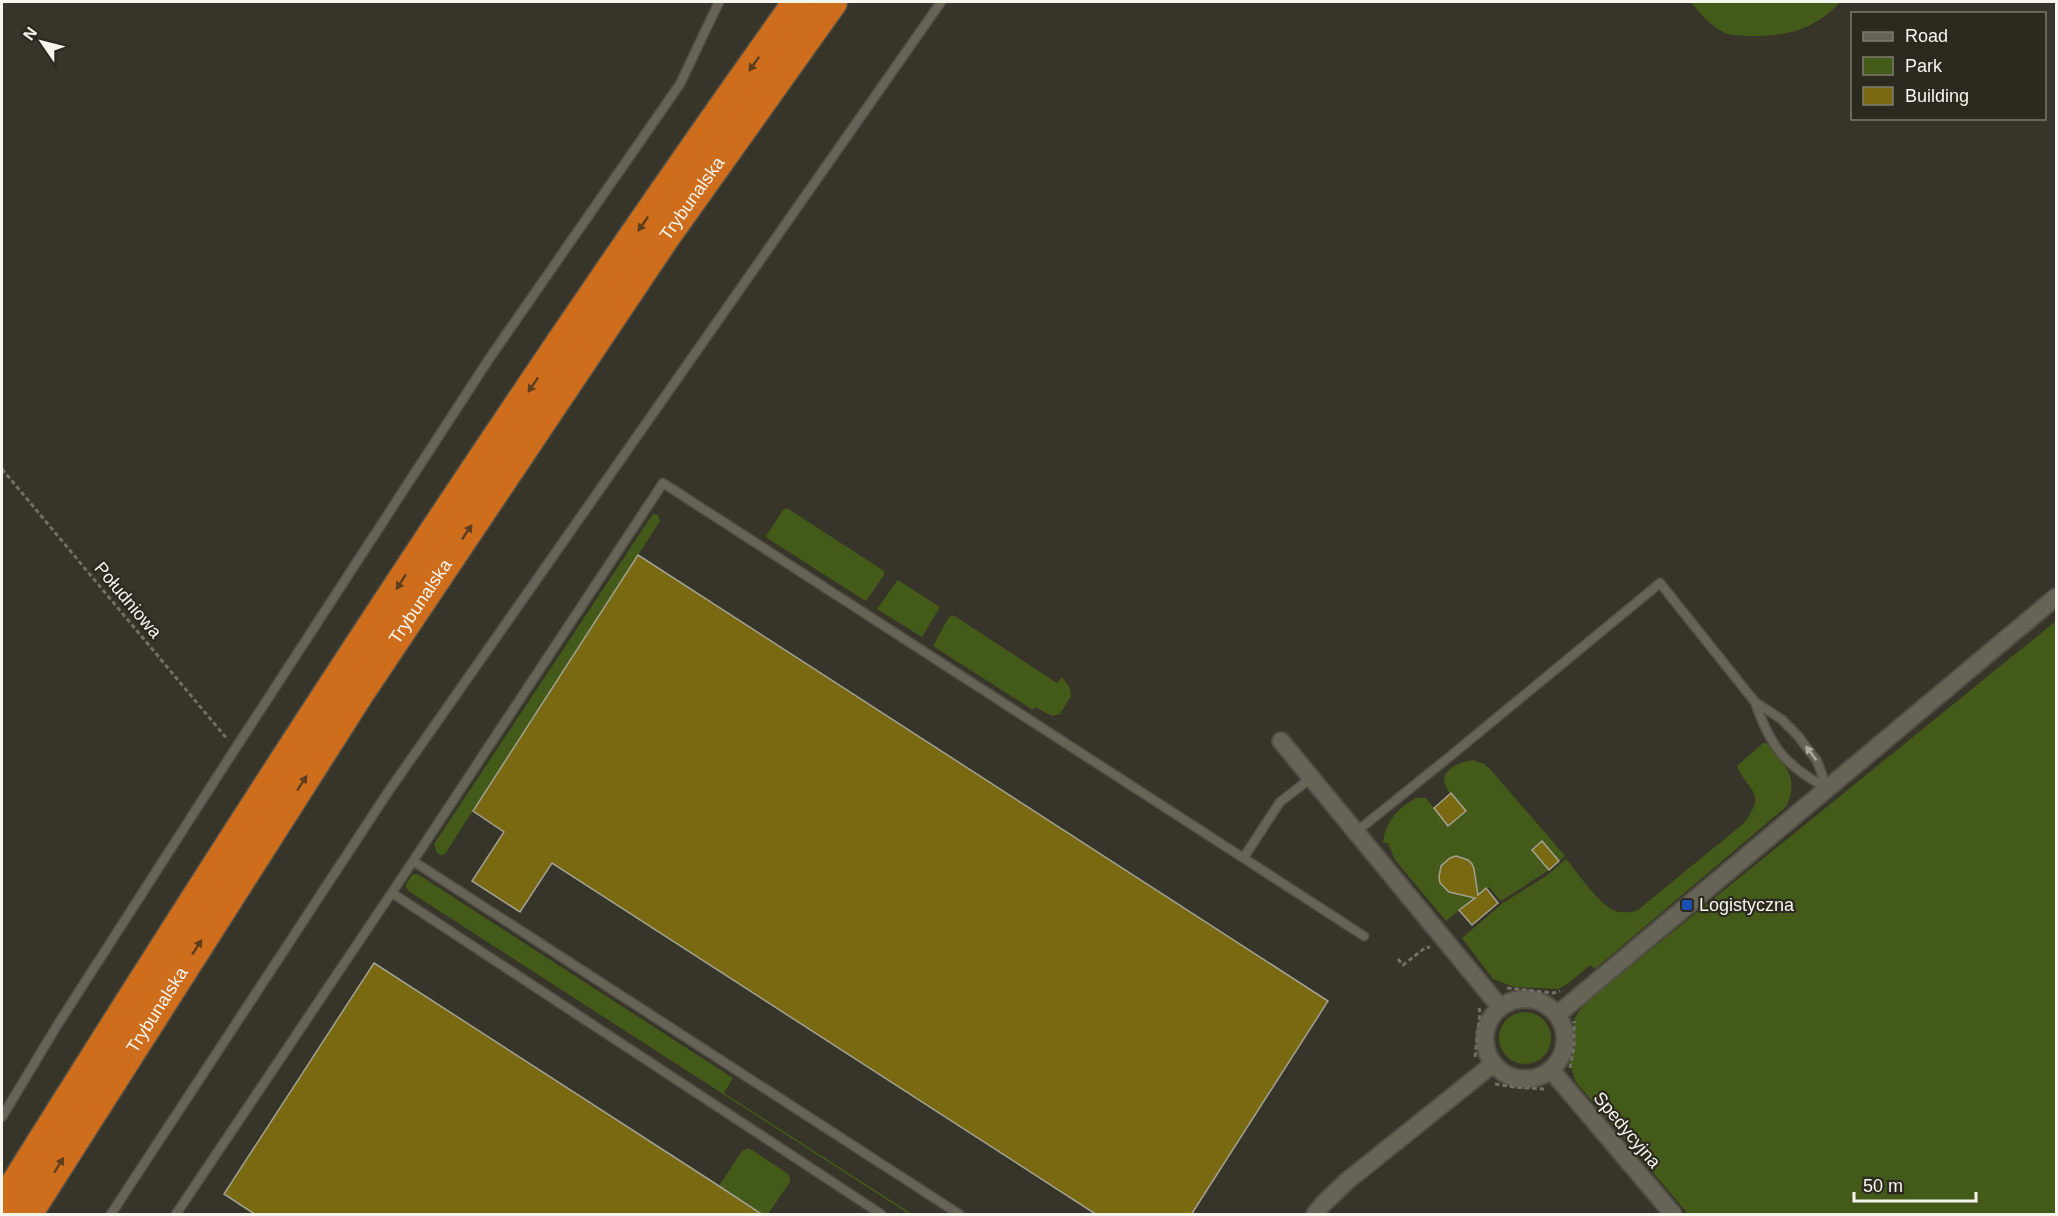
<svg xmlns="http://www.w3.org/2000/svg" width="2058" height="1216" font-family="Helvetica,sans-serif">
<rect width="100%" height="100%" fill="#373429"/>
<path fill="#445a18" d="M1691,2h149c-25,28 -55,35 -92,34 -7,-1 -17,0 -23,-3 -14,-7 -25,-19 -34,-31z
M787,508l97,63v4l-17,25h-3l-97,-62 -1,-2 17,-26z
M653,514l5,1 2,6 -22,34 -193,299 -4,1 -4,-2 -3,-9z
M898,580l42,27 -18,30 -45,-28z
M953,615l104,68 5,-6 8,11 1,8 -11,18 -8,2 -17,-9 -2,3 -100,-64 16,-29z
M2056,621v593h-368l-113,-133 -5,-19 4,-16v-27l11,-16z
M1763,743h4c18,22 33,35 19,64l-191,162 -5,-4 -21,18 -11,6 -44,-2 -21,-8 -31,-41 41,-35 43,-27 20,-17c12,14 36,50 53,53 7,1 13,0 19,-2l106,-87c24,-32 3,-32 -7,-57z
M1473,760l11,4 7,6 74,86 -6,5 -17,-20 7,29 -3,2 -45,29 -12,-14 -43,34 -51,-61 -7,-17h-5c2,-21 15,-35 33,-45h10l22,28 18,-14c-9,-13 -33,-29 -16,-43 8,-6 13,-7 23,-9z
M414,874l5,1 314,203 -9,15 188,121h-3l-499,-322 -5,-6 7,-11z
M1499 1038a26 26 0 1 1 52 0a26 26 0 1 1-52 0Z
M749,1148l39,26 2,4v4l-22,32h-5l-44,-28 23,-35z"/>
<path fill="#796911" stroke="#a3a193" stroke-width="1.5" d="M638,555l690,446 -137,214h-94l-545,-352 -32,49 -48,-31 32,-49 -31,-21z
M1451,793l15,18 -18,15 -14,-18z
M1542,841l17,20 -10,9 -17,-20z
M1456,856l12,4 4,4 2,5 4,26 8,-7 12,15 -26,22 -13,-15 16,-12 -26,-6 -9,-9 -1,-6 2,-11 9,-8z
M374,963l345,223 44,29h-507l-32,-21z"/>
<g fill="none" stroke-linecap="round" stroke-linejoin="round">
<g stroke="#525046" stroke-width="11">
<path id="service" d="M1755,702c15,44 30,64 72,86
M1356,832l92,-74 212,-175 95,119 26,17 17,17 19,25 10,27
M1244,857l36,-55 31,-24
M392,893l489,321
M2,1117l56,-93 177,-275 254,-390 191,-275 39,-82
M111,1214l277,-422 553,-790
M176,1214l237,-353
M959,1214l-546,-353 250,-378 701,453"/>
</g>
<g stroke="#525046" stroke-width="20">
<path id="minor" d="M1281,741l219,266
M1485 1039a40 40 0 1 1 80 0a40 40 0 1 1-80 0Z
M1558,1014l498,-417
M1551,1070l122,144
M1315,1214l9,-11 23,-22 146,-117"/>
</g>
<g stroke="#525046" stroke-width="33">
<g id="motorway">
<path d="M2,1206c255,-408 517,-813 796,-1204"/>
<path id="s1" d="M27,1214l332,-521 305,-455 168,-236"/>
</g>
</g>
<path stroke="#727066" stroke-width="3" stroke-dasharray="4.5 3" stroke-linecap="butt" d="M2,469l226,271
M1398,959l5,6 22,-17 5,-1
M1507,988l46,5 7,-2
M1475,1057l5,-44 -1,-6
M1570,1068l4,-22v-25
M1495,1084l19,3 31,2"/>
<use href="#service" stroke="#666357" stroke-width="8"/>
<use href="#minor" stroke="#666357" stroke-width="16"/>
<use href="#motorway" stroke="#ce6d1c" stroke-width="30"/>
</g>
<defs><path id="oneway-solid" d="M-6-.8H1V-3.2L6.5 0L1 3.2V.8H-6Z" transform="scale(1.5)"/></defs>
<g fill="#5d3e1e">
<use href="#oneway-solid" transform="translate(754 64) rotate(125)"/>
<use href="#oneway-solid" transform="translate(643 224) rotate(125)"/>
<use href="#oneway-solid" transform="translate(533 385) rotate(124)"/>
<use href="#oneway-solid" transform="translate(467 532) rotate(-56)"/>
<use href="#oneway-solid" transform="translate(401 582) rotate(123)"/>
<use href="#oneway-solid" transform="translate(302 783) rotate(-57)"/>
<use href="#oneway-solid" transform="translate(197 947) rotate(-57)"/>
<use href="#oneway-solid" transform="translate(59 1165) rotate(-58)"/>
</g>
<use fill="#aeaca2" href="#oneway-solid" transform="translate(1811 753) rotate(-127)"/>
<rect fill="#1a4fb4" stroke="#2c2a1f" stroke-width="2" x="1681" y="899" width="12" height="12" rx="3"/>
<g text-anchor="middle" stroke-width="4.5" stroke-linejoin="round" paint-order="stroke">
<g font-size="18" fill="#f6f5ee" stroke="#2c2a1f">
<text dy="6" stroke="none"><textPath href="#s1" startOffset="1214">Trybunalska</textPath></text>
<text transform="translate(128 600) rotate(50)" y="6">Południowa</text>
<text dy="6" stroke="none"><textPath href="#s1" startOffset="728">Trybunalska</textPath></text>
<text dy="6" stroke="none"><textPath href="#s1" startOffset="242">Trybunalska</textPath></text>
<text transform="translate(1627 1130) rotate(50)" y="6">Spedycyjna</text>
</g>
<g font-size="18" fill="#f6f5ee" stroke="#2c2a1f" text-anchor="start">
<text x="1699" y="911">Logistyczna</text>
</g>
</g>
<rect width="2058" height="1216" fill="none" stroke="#f6f5ee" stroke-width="6"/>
<rect x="1851" y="12" width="195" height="108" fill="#2c2a1f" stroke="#7d7b72" stroke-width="1.5"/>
<rect x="1863" y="32" width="30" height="9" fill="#666357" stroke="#7d7b72" stroke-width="1.5"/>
<text x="1905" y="42" font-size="18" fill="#f6f5ee">Road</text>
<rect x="1863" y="57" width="30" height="18" fill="#445a18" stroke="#7d7b72" stroke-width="1.5"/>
<text x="1905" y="72" font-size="18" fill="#f6f5ee">Park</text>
<rect x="1863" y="87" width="30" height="18" fill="#796911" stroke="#7d7b72" stroke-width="1.5"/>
<text x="1905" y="102" font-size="18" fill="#f6f5ee">Building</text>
<g transform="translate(42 42) rotate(305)" stroke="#2c2a1f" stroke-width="4.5" paint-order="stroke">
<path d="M0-4.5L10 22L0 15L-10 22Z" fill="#f6f5ee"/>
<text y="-9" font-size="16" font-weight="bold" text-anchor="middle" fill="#f6f5ee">N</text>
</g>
<path d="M1854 1192v9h122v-9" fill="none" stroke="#f6f5ee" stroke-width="3"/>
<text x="1863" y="1192" font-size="18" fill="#f6f5ee" stroke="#2c2a1f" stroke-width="4.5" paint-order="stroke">50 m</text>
</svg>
